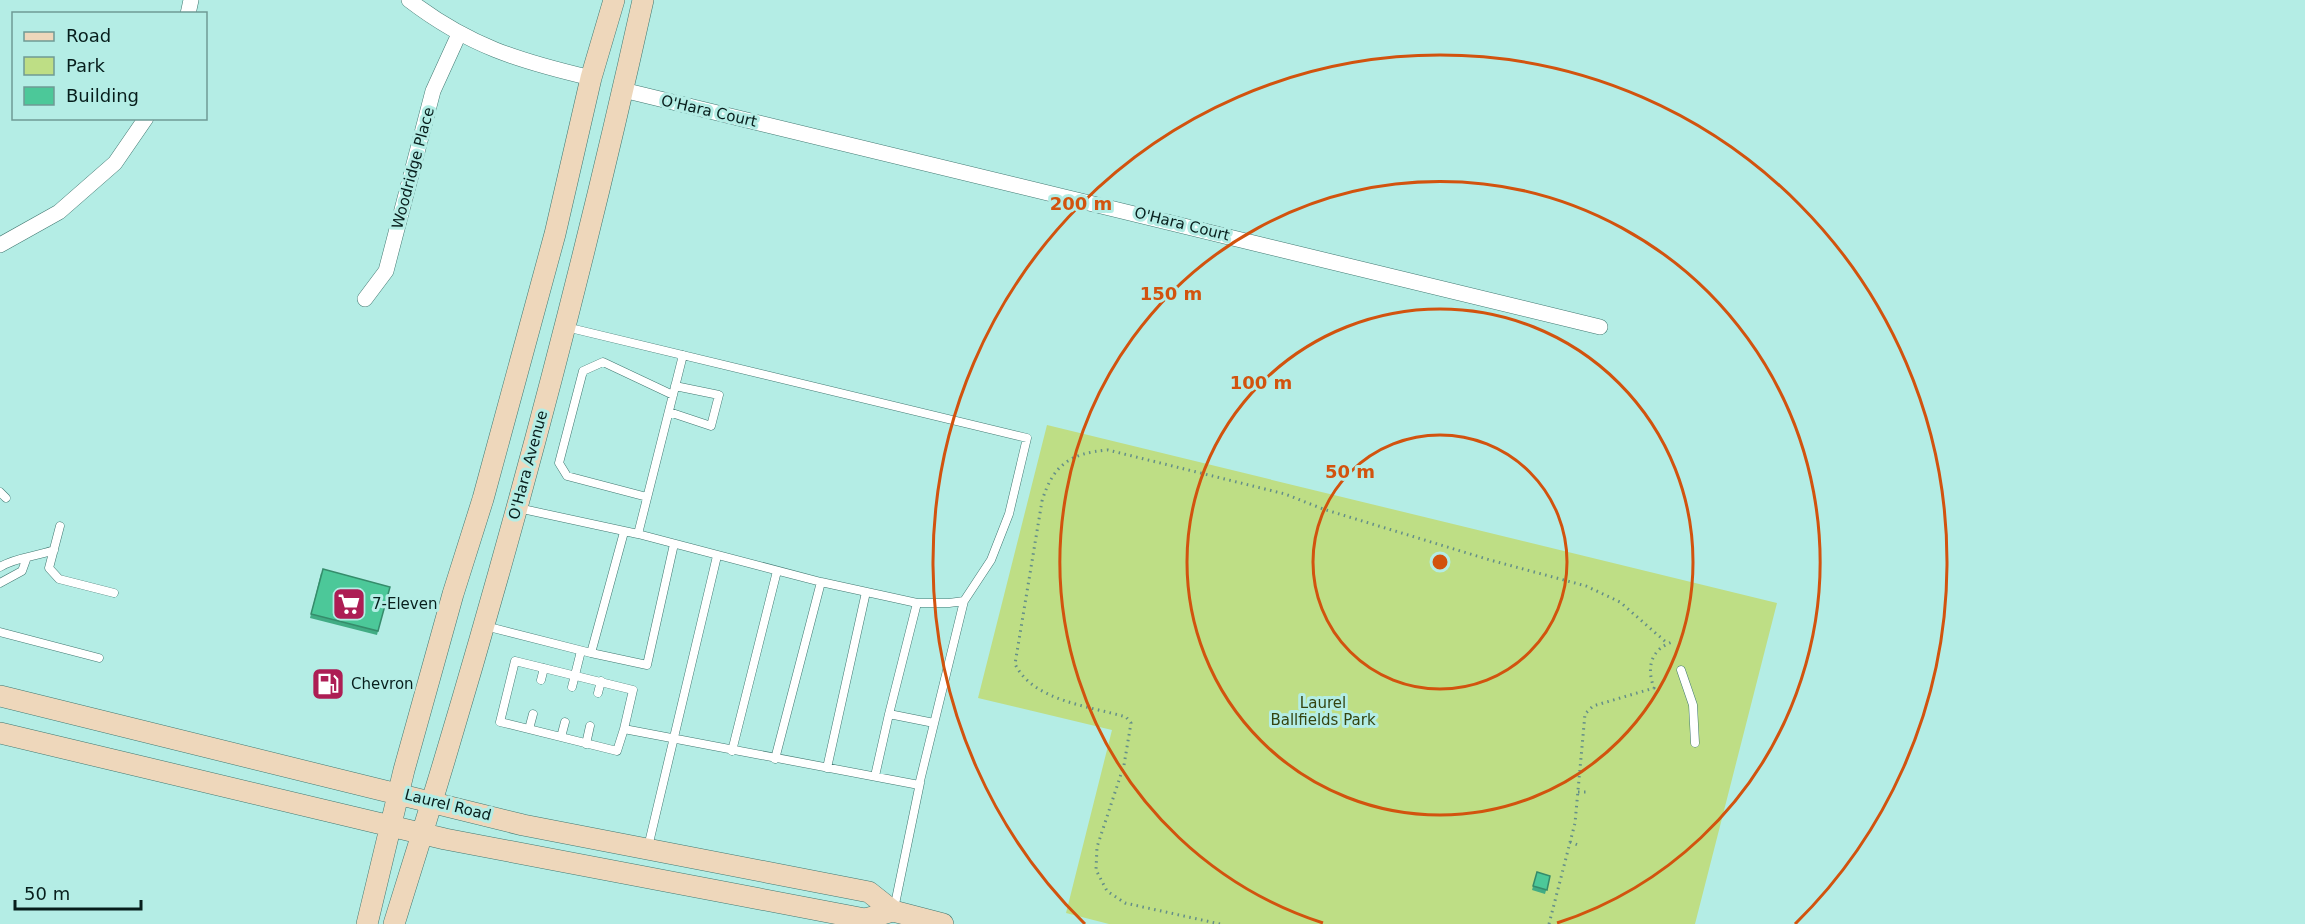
<svg xmlns="http://www.w3.org/2000/svg" width="2305" height="924" font-family="'DejaVu Sans',sans-serif">
<rect width="100%" height="100%" fill="#b4ede5"/>
<path fill="#bede85" d="M1047,425l730,178 -82,321h-586l-43,-11 46,-183 -134,-32z"/>
<g fill="none" stroke-linecap="round" stroke-linejoin="round">
<g stroke="#417871" stroke-width="9">
<path id="lane" d="M669,412l42,14 8,-31 -44,-9
M0,492l6,6
M647,497l-80,-21 -8,-13 24,-92 20,-9 70,33
M518,508l120,26 183,48 96,21h32l15,-2 27,-41 18,-46 18,-76 -461,-111
M60,526l-11,42 10,11 55,14
M638,534l45,-179
M0,567c16,-10 35,-10 54,-17
M0,583l22,-12 4,-11
M485,626l106,27 33,-121
M0,632l99,26
M591,653l56,12 27,-121
M1681,670l12,35 2,38
M541,680l3,-12
M572,687l9,-36
M598,693l3,-12
M889,714l28,-111
M529,729l4,-15
M624,729l-7,22 -117,-29 15,-61 118,29 -9,39 295,56 45,-184
M561,737l4,-15
M586,744l4,-18
M732,751l45,-180
M775,759l46,-177
M827,768l39,-176
M875,776l14,-62 45,9
M648,847l69,-291
M894,909l26,-126"/>
</g>
<g stroke="#417871" stroke-width="16">
<path id="street" d="M409,0c60,46 110,61 182,78
M188,14l3,-14
M623,90l977,237
M0,245l59,-33 56,-49 31,-45
M365,299l21,-28 47,-180 26,-57"/>
</g>
<g stroke="#417871" stroke-width="22">
<path id="secondary" d="M0,696l523,129 346,67 24,19 50,13
M0,733l445,106 420,80 28,-8
M367,924l37,-154 49,-176 30,-95 72,-265 36,-156 23,-78
M394,924c96,-304 180,-613 249,-924"/>
</g>
<path stroke="#648e88" stroke-width="3" stroke-dasharray="1.5 4.5" stroke-linecap="butt" d="M1578,792h8
M1570,842l8,3
M1220,924l-95,-21 -18,-12 -11,-21 1,-23 27,-82 7,-42 -5,-6c-37,-11 -93,-16 -111,-53l27,-163c11,-36 28,-48 66,-51l177,44 38,15 167,51 96,26 34,16 47,41
M1549,924l26,-101 10,-109 8,-8 61,-18c-8,-21 -3,-40 21,-47"/>
<use href="#lane" stroke="#fff" stroke-width="8"/>
<use href="#street" stroke="#fff" stroke-width="15"/>
<use href="#secondary" stroke="#eed7bb" stroke-width="21"/>
</g>
<path fill="#41ac84" d="M321,573l57,58 -1,4 -67,-17z
M1537,872l13,4 -5,18 -13,-4z"/>
<path fill="#4cc899" stroke="#358c6b" stroke-width="1.5" d="M323,569l67,18 -12,44 -67,-17z
M1537,872l13,4 -3,14 -14,-4z"/>
<g fill="none" stroke="#d2530e" stroke-width="3">
<circle cx="1440" cy="562" r="127"/>
<circle cx="1440" cy="562" r="253"/>
<path d="M1323 923A380 380 0 1 1 1557 923"/>
<path d="M1085 924A507 507 0 1 1 1795 924"/>
</g>
<defs>
<g id="supermarket-square" transform="scale(1.725)"><rect x="-9" y="-9" width="18" height="18" rx="4" fill="#ad1d54" stroke="#b4ede5"/><path d="M-6-5.5h2.5l.6 2H6L4.5 2H-2.5L-4.4-4H-6ZM-1.5 3.2a1.3 1.3 0 1 0 .1 0ZM3 3.2a1.3 1.3 0 1 0 .1 0Z" fill="#fff"/></g>
<g id="fuel-square" transform="scale(1.725)"><rect x="-9" y="-9" width="18" height="18" rx="4" fill="#ad1d54" stroke="#b4ede5"/><path d="M-5.5-6h7V0h2V4h1.3V-2.5L3-4.5l.8-.8L6-3V5H2.5V1h-1V6h-7ZM-4.2-4.7v3.2H.2V-4.7Z" fill="#fff"/></g>
</defs>
<g fill-rule="evenodd">
<use href="#supermarket-square" x="349" y="604"/>
<use href="#fuel-square" x="328" y="684"/>
</g>
<g text-anchor="middle" stroke-width="6" stroke-linejoin="round" paint-order="stroke">
<g font-size="15" fill="#071e1c" stroke="#b4ede5">
<text transform="translate(709 111) rotate(13)" y="5">O'Hara Court</text>
<text transform="translate(413 168) rotate(-75)" y="5">Woodridge Place</text>
<text transform="translate(1182 224) rotate(14)" y="5">O'Hara Court</text>
<text transform="translate(528 465) rotate(-75)" y="5">O'Hara Avenue</text>
<text transform="translate(448 805) rotate(14)" y="5">Laurel Road</text>
</g>
<g font-size="15" fill="#071e1c" stroke="#b4ede5" text-anchor="start">
<text x="372" y="609">7-Eleven</text>
<text x="351" y="689">Chevron</text>
</g>
<g font-size="15" fill="#344410" stroke="#b4ede5">
<text x="1323" y="708">Laurel<tspan x="1323" dy="17">Ballfields Park</tspan></text>
</g>
</g>
<circle cx="1440" cy="562" r="9" fill="#d2530e" stroke="#b4ede5" stroke-width="3"/>
<g font-size="18" text-anchor="middle" font-weight="bold" fill="#d2530e" stroke="#b4ede5" stroke-width="6" stroke-linejoin="round" paint-order="stroke">
<text x="1081" y="210">200 m</text>
<text x="1171" y="300">150 m</text>
<text x="1261" y="389">100 m</text>
<text x="1350" y="478">50 m</text>
</g>
<rect x="12" y="12" width="195" height="108" fill="#b4ede5" stroke="#6f9a95" stroke-width="1.5"/>
<rect x="24" y="32" width="30" height="9" fill="#eed7bb" stroke="#6f9a95" stroke-width="1.5"/>
<text x="66" y="42" font-size="18" fill="#071e1c">Road</text>
<rect x="24" y="57" width="30" height="18" fill="#bede85" stroke="#6f9a95" stroke-width="1.5"/>
<text x="66" y="72" font-size="18" fill="#071e1c">Park</text>
<rect x="24" y="87" width="30" height="18" fill="#4cc899" stroke="#6f9a95" stroke-width="1.5"/>
<text x="66" y="102" font-size="18" fill="#071e1c">Building</text>
<path d="M15 900v9h126v-9" fill="none" stroke="#071e1c" stroke-width="3"/>
<text x="24" y="900" font-size="18" fill="#071e1c" stroke="#b4ede5" stroke-width="4.5" paint-order="stroke">50 m</text>
</svg>
